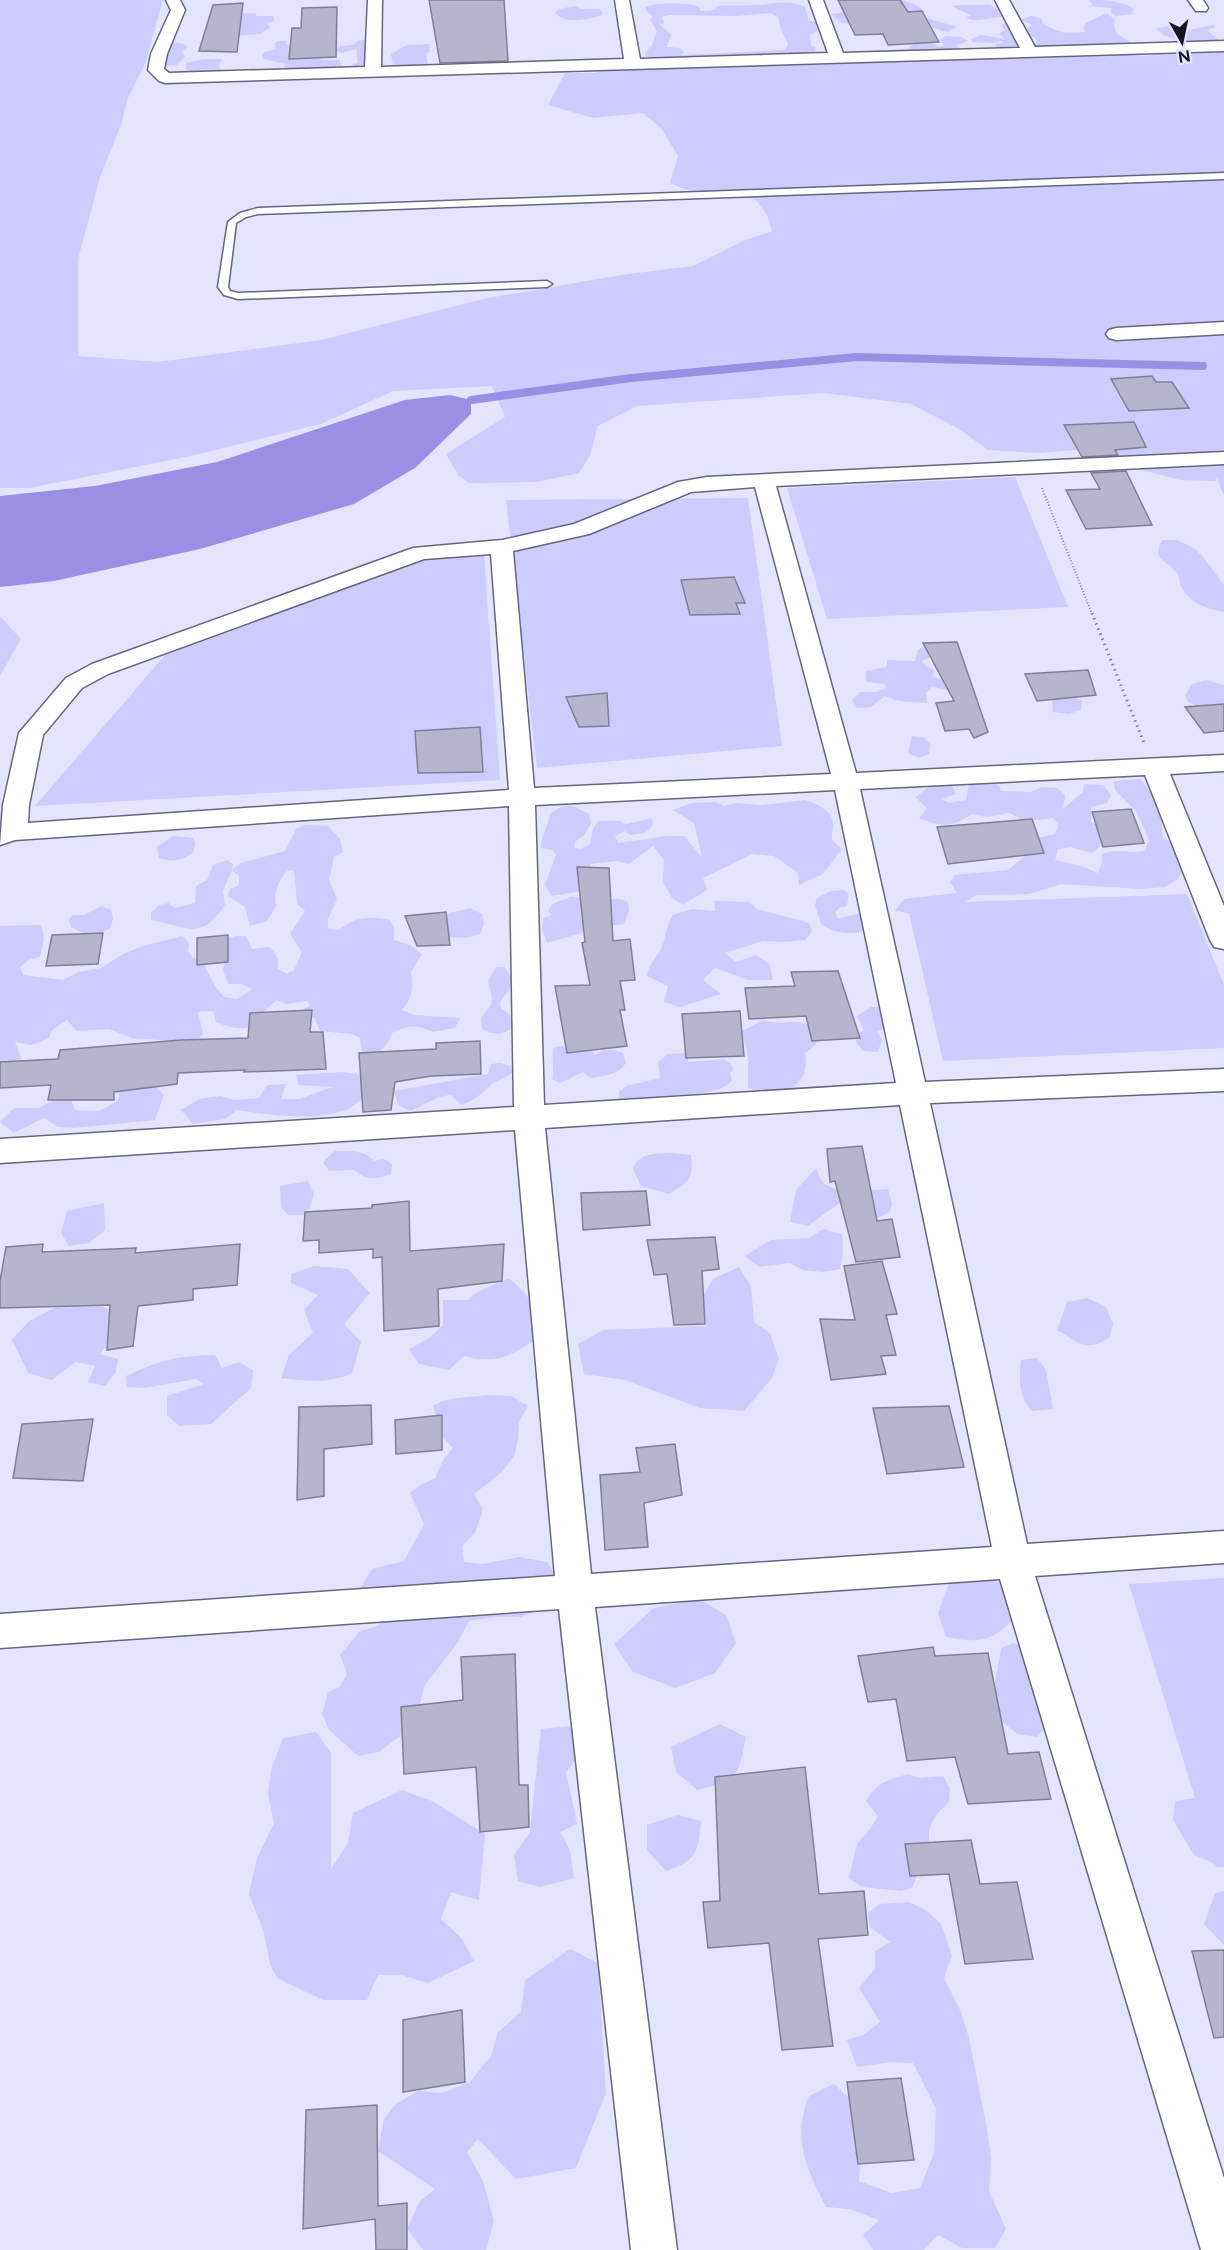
<svg xmlns="http://www.w3.org/2000/svg" width="1224" height="2250" font-family="Figtree,sans-serif">
<rect width="100%" height="100%" fill="#e5e4fe"/>
<path fill="#cecbfe" fill-rule="evenodd" d="M0,0h163l-18,64 -17,34 -7,27 -21,52 -22,82v97l80,6 163,-22 162,-41 138,-24 72,-9 50,-25 29,-10 -5,-16 -12,-16 -53,-3 -32,-13 8,-27 -17,-28 -18,-15 -50,5 -45,-13 17,-32h29l61,-13 -9,-3 -1,-4 7,-8 5,-14 -7,-11 3,-4 -5,-3 -3,-6c13,-5 39,-4 53,-1l3,5 14,-1 2,-4c14,-1 28,0 42,-1 17,-2 31,-5 46,2l4,14 10,1 2,7 -11,6 1,10 5,3 -2,4 -8,2 135,6 64,-7 75,-2 62,5 82,-4v444l-7,-18 -2,3 -35,-1 -53,-14 -39,-17 -51,4 -49,-3 -29,-21 -48,-25 -87,-11 -187,13 -39,20 -8,30 -11,17 -42,9 -68,1 -11,-8 -12,-21 59,-37 -13,-31 -99,5 -72,33 -130,32 -162,32h-29zM770,13l8,4 2,10 8,17 -3,6 -103,5 2,-3 -4,-4 -13,-1 4,-13 -11,-9 4,-2 -2,-6 7,-2 68,1z
M901,0c9,2 18,5 24,12l-8,2 3,2 37,11 -10,5 -17,-5 -79,-3 -11,-2 -9,-8 69,-10z
M1088,0c16,0 33,0 46,9l-3,3 5,2 -21,2 -4,-3v-5l-21,-2 3,-2z
M960,5h30l16,10 -3,2c-12,0 -27,6 -37,1l5,-3 -20,-9z
M575,6l7,3h18l3,6c-14,4 -37,10 -48,-2l4,-4z
M255,13l2,3h17v5l-7,2 3,5 -10,6 -26,2 2,-22z
M1107,13l8,7c-3,15 4,14 15,22l-7,3 -66,5 -25,-3 5,-6 -13,-11 9,-5 -12,-5 10,-4 11,3v4c18,11 25,10 44,9l-3,-4 3,-5z
M1008,22l3,12 19,10c-11,3 -23,4 -35,3l1,-3 8,-1 -2,-2 -10,2 -20,-1 -1,-3 10,-4 24,4 -6,-5 6,-4 -4,-5z
M1213,25l3,2 -8,3 1,2 10,8v4h-47l4,-5 -13,-4 -7,-7 14,-2 18,4z
M946,36l16,1 6,4 -11,4 1,4 -6,2 -86,5 -2,-5 44,-2c10,-10 20,-8 32,-2l4,-2 -5,-5z
M368,39l2,30 -20,1 3,-6 5,-1 -2,-14 -14,4 -9,-3 1,-3 19,-2 5,-4z
M278,41h9l-1,4h9l-7,14 28,-2 7,3h17l1,7 -4,3 -46,2 -7,-4 1,-4 -21,-5 -2,-4 3,-3 11,-3 -1,-6z
M172,42l12,2 3,3 -5,5 3,5 -8,8 -14,1 5,-20z
M429,44l1,7 -4,3 2,12 -31,1 -4,-2 -2,-11 16,-9z
M203,59h19l-3,7 2,3 -4,4 -31,1v-11z
M1015,477l53,130 -241,12 -40,-131z
M748,498l34,248 -245,22 -31,-268z
M483,540l17,240 -465,26 131,-152 304,-112z
M1162,540h15l17,8 10,10 20,27v27c-17,-3 -35,-9 -43,-26 -2,-4 -1,-9 -4,-13 -11,-14 -26,-12 -15,-33z
M0,616l21,23 -21,37z
M927,645l4,6 -2,7 -7,3 4,5 8,4 -1,7 35,8 -5,8 -31,-6 -6,6 1,10 -29,-2 -13,-5 -14,11 -14,1 -5,-8 8,-8h16l10,-4 -1,-4 -19,-2v-11l21,-4v-7l28,1 3,-11z
M1206,680l18,5v20l-25,2 -11,-5 -3,-6 7,-12z
M1073,696l9,5 -1,9 -12,4 -16,-2 -1,-13z
M912,736l11,1 7,7 -1,10 -10,4 -11,-5z
M1140,779c19,21 21,33 23,59l10,5 10,28 -6,9 -12,7 -23,2 -81,-5 -32,10 -52,1 -12,7 222,-8 37,91v63l-281,13 -34,-148 -14,-2 9,-12 53,-6 -7,-11 5,-7 53,-5 16,-13 13,-19 18,-4 4,-9 -6,-7c-16,2 -29,5 -43,-5l-23,4 -15,-3c-22,14 -29,13 -53,4l8,-10 -12,-11 20,-14 16,1 5,10 -14,5 6,4 18,-3 2,-12 5,-8 14,1 12,4 2,6 30,1 11,-5 16,1 7,8 -2,13 20,-17 1,-8 19,1 8,10 -4,8 -16,4v15l11,6c1,12 1,19 -10,25l-21,-6 -13,2 -3,11 26,6 17,7 4,-11v-8c14,-6 27,0 42,-3l5,-11 -13,-29 -21,-21 -1,-9z
M805,800c12,4 28,10 28,25 0,6 -2,10 -1,15l10,9 -19,25 -24,11 -1,-12 -24,-17 -22,-2 -49,24 4,12 -24,15 -11,-7 -9,-16 1,-22 -11,-14 -24,18 -12,-3 -27,3 2,16 -4,10 -36,6 -7,-11 11,-30 -4,-5 -11,-2c0,-13 7,-21 9,-34 18,-13 21,-9 39,0l2,10 -7,11 -9,7 -1,6 7,1 9,-5 3,-15 5,-8h21l7,3 26,-6 1,7 -8,8 -15,2 -5,-4 -10,5 3,7 50,-7h16l18,21 -8,-34 -21,-13 18,-7 25,-1 8,4 12,-3 25,2z
M305,825l23,1 12,13 3,13 -9,5 -5,23 8,19 -9,20v10l11,1c16,-14 32,-14 51,-10l4,8v12l16,5 12,9 -11,18c3,16 1,27 -9,38l12,5 46,3 -5,10 -22,4c-17,-8 -24,-7 -41,1 -4,14 -13,17 -21,29l-10,-13 -1,-11 -8,-4 -32,-3 -5,-12 -13,-9 8,-5 -3,-4 -21,3 -9,-4c-12,9 -11,11 -19,22 -10,11 -30,5 -42,0l-3,-11 -15,1 5,22 -12,13 -31,-7 -28,-2 -23,-9 -32,2 -10,-11 -15,10 -3,8 -17,7 -17,-3 7,19 -22,2v-137l41,-1 3,14 -4,18 -10,2 -10,8 3,8 40,5 15,-8 23,-4 22,-14 20,-8 39,-10 7,7 -1,8 5,7 7,1c9,13 13,27 24,38l13,2 16,-10 -12,-5h-13l-5,-14 5,-31 7,-3h11l6,13 18,-2 8,11v11l9,5 7,-4 8,-18 -12,-18 15,-23 -8,-7 -3,-34 -7,1c-8,9 -14,22 -11,35l-9,15 -17,5 -5,-19 -17,-11 2,-7 9,-4v-9l-7,-6 -9,21 2,14c-24,36 -37,22 -74,15v-7l8,-8 10,-2 5,5 21,-5 1,-17 11,-6 6,-15 14,-5 6,4 -1,6 9,-7 44,-12 11,-22z
M173,836l20,2 2,5 -2,10c-11,7 -22,10 -34,5l-2,-11z
M843,890l6,4 -2,12 -7,1 -5,6 3,6 23,-6 5,17c-15,6 -32,3 -45,-6l-6,-19 2,-7 14,-7z
M571,897c13,0 19,3 29,4 13,1 14,-6 28,1l1,9 -5,13 -18,2 -59,17 -5,-14 1,-11 9,-3 -4,-4 4,-7z
M714,901l36,1 7,7 52,14 3,8 -6,9 -24,2 -19,-1 -38,12 11,9 20,-7 14,10 3,15h-25l-33,-12 -12,12 18,14 -41,13 -16,-5 4,-16 -21,-10c2,-12 7,-15 13,-25 6,-11 5,-23 13,-36l19,-6 23,2z
M102,906l9,4 2,8 -2,10 -21,9 -19,-10 -2,-7 3,-5h12z
M470,908l12,6 2,10 -4,10 -14,4 -17,-1 -6,-17 7,-7z
M496,967h8l8,11 -3,12 -9,12 1,6 8,6 5,12c-10,9 -20,10 -32,3l-1,-11 10,-13 1,-8 -4,-16z
M871,1007h8l9,6 1,13 -12,6 5,7 -4,13 -14,-1 -7,-7 -2,-9 9,-5 -7,-14z
M763,1020c25,8 30,-7 56,11l-4,14 -10,8c6,39 -27,43 -57,35v-35l-7,-21z
M560,1046l30,3 5,6c10,-7 17,-6 28,-2l3,10c-8,12 -22,13 -36,15l-7,-6 -23,11 -8,-4c3,-10 -1,-20 1,-31z
M689,1053l-1,9 37,-3 9,9 -4,5 2,8c-24,21 -52,5 -73,23l-40,-1v-11l7,-6 34,-8 -2,-16 10,-8z
M500,1063l11,3 1,7c-7,6 -16,7 -22,13 -10,9 -15,14 -29,19l-10,-10c-16,1 -26,10 -41,16l-12,-6 -4,-14 94,-17 3,-10z
M343,1072l21,3 9,14c-9,7 -19,19 -30,22 -30,10 -75,4 -106,-1l-12,9 -32,5 -12,-14 18,-11 21,-3 14,4 25,-2 8,-13 19,-1 -5,15h18l34,-12 -34,-2 -3,-10z
M144,1086l12,1 8,8 -9,25 -81,8 -16,-1 -14,-9 -30,15 -14,-11 14,-14h24l17,-8 16,-1 4,11 24,1 19,-10 2,-13z
M335,1151c15,0 29,-2 39,10l10,-2 8,5 -1,10c-16,6 -23,7 -37,-4l-25,1 -6,-9z
M671,1153l20,2c3,24 -2,27 -22,39l-28,-8 -8,-17c6,-17 23,-15 38,-16z
M816,1168c2,4 3,10 6,13 10,14 51,9 66,8l4,14 -2,9 -14,7 -25,-17 -13,2 -30,22 -18,-4 6,-32z
M308,1181l6,13 -7,21h-19l-7,-8 -1,-21z
M104,1203l1,27 -16,13 -20,3 -8,-13 6,-22z
M823,1229l19,5 1,18 -3,17 -17,3 -20,-2 -13,-7 -31,4 -14,-11 26,-16 38,-2z
M314,1266l34,3 22,24 -26,31 17,18 -9,31c-22,11 -47,8 -71,5l8,-23 24,-22 -9,-23 14,-15 -27,-12v-9z
M739,1267l12,19 3,36 16,11 9,26 -7,19 -28,33 -44,-3 -75,-28 -41,-6 -6,-30 25,-14 104,-4 -5,-28 11,-19z
M509,1278c27,24 27,28 23,64 -26,16 -37,22 -68,14l-15,14 -30,-6 -10,-15 20,-11 14,-13v-25h25c12,-13 27,-14 41,-22z
M1087,1298l19,9 7,17 -3,13c-23,16 -31,6 -53,-7l10,-28z
M62,1304h37l12,7 -5,35 -6,8 18,5 -2,13 -11,14 -17,-4 7,-16 -20,-4 -23,18 -24,-7 -16,-33 17,-19z
M215,1355l7,13 17,-6 14,8 -2,18 -40,36 -32,2 -12,-11v-19l37,-12 -8,-5 -52,9 -17,-1 -1,-11c34,-16 51,-20 89,-21z
M1037,1358l9,12 7,39 -21,2c-12,-12 -14,-33 -11,-51z
M488,1395l23,1 17,10 -9,16 -1,18 -4,16 -12,16 -28,22 9,15 -8,24 -13,13 2,16 19,2 36,-7 28,5 14,21 -20,26 -20,8h-26l-26,4 -13,24 -32,41 -4,19 -13,26 -28,21 -21,4 -29,-26 -7,-16 6,-22 12,-5 7,-13 -7,-19 19,-23 21,-7 -24,-29 16,-27 32,-8 20,-37 -14,-31 7,-6 18,-9 8,-18 10,-12 -11,-12 -9,-30c15,-10 36,-8 55,-11z
M953,1574l50,9 11,36c-24,24 -36,24 -68,18l-8,-24z
M1224,1578v289h-8l-1,-3 -21,-9 -21,-35 2,-19 20,-3 -66,-214z
M699,1599l27,16 10,28 -21,30 -40,15 -42,-16 -19,-28 40,-36z
M1013,1643l18,6 21,71 -15,17 -20,-3 -25,-21c-1,-22 7,-44 9,-65z
M720,1724l26,13c-8,41 -8,44 -49,53l-21,-18 -5,-25z
M571,1726c7,20 10,30 -5,46l11,52 -17,8 10,18 4,28 -34,9 -22,-6 -4,-26 16,-23 11,-103z
M316,1732l15,21v116l17,-26 5,-30 49,-23 30,11 53,33 -6,66 -28,-8 -10,27 21,20 12,22 -46,22 -27,-8h-23l-11,25h-44l-46,-22 -7,-14 -6,-31 -15,-39 8,-36 17,-35 -6,-29 3,-24 12,-32z
M908,1774l12,4 23,-2 7,13 -1,13c-19,18 -22,25 -19,51l-8,11 -10,24 -11,3 -39,-4 -13,-9 8,-34 13,-15 8,-13 -12,-15c11,-19 22,-21 42,-27z
M678,1815l23,6c-3,31 -4,40 -35,50l-19,-21v-25z
M1224,1891v54l-20,-21 11,-31z
M909,1902l17,8 15,14 11,32 -8,22 17,34 8,26 18,91 4,29 -2,33 17,38 -11,19h-33l-24,-13 -14,15h-51l-10,-15 16,-15 -29,-11 -24,-2c-20,-39 -34,-68 -17,-111l25,-12 31,29 -6,68 32,12 29,-5 14,-35 2,-44 -23,-46 -21,-1 -35,5 -10,-27 16,-5 17,-13 -21,-34 16,-19v-18l15,-9 -20,-15 -2,-14 12,-9z
M570,1949l28,14 8,130 -30,75 -60,11 -38,-40 -11,13 16,29 11,40 -8,29h-63l-16,-21 13,-28 15,-12 -57,-38 6,-32 12,-15 22,-13 24,2 28,-11 21,-26 7,-24 23,-20 4,-32z"/>
<path fill="#9990e6" d="M450,395l21,5v14l-56,54 -61,36 -154,45 -146,32 -54,6v-91l95,-10 122,-24 188,-62z"/>
<g fill="none" stroke-linecap="round" stroke-linejoin="round">
<path stroke="#9990e6" stroke-width="8" d="M471,400l160,-22 226,-21 346,9"/>
</g>
<path fill="#b6b5ce" stroke="#807f96" stroke-width="1.5" d="M429,0h75l4,61 -68,2z
M838,0h62l8,12 14,-1 17,31 -51,3 -5,-11 -28,1z
M243,3l-6,49 -38,-1 14,-46z
M337,7l-1,50 -47,2 3,-31h9l1,-20z
M1152,376l4,6h16l17,26 -60,3 -18,-32z
M1134,422l12,25 -31,3 3,5 -36,2 -18,-32z
M1126,471l26,54 -66,4 -20,-39 34,-1 -9,-16z
M734,577l11,26h-9l4,11 -50,1 -9,-35z
M957,642l31,90 -14,6 -5,-9 -24,2 -9,-28 18,-2 -31,-58z
M1088,670l8,25 -59,6 -12,-27z
M607,693l2,33 -30,1 -13,-30z
M1224,704v27l-20,2 -19,-26z
M480,727l3,45 -65,1 -3,-42z
M1131,809l13,34 -41,4 -11,-35z
M1032,819l12,34 -96,11 -11,-37z
M577,867l32,1 4,73 17,-2 5,41 -15,1 5,29h-5l7,36 -60,7 -12,-67 35,-1 -8,-42 3,-1z
M446,912l4,33 -33,1 -12,-30z
M103,933l-5,31 -52,2 6,-31z
M228,935v27l-31,3v-27z
M838,971l22,67 -48,3 -6,-25 -57,3 -4,-31 50,-2 -4,-14z
M312,1010l-2,22h13l3,37 -82,3 1,-2 -67,3 -1,11 -63,8v8h-66l3,-15 -51,3v-26l58,-3 2,-9 121,-10 67,-2 2,-25z
M740,1011l4,45 -58,2 -4,-44z
M480,1041l1,33 -50,2 -36,6 -4,28 -28,2 -4,-59 77,-4v-6z
M862,1146l15,75 15,-2 8,38 -44,5 -21,-81 -5,1 -3,-33z
M646,1191l4,34 -67,5 -2,-37z
M409,1201l1,50 94,-7 -2,37 -64,8 1,37 -55,5 -2,-74 -9,1v-9l-54,4v-13l-16,1 2,-29 67,-4v-3z
M715,1237l4,32 -17,2 3,53 -31,1 -7,-51 -13,1 -7,-35z
M43,1244l-1,8 94,-4 -1,5 105,-9 -3,41 -44,4v11l-55,6 -5,40 -26,4 3,-45 -110,3v-27l6,-34z
M882,1261l15,53 -11,1 10,40 -15,1 5,18 -55,6 -11,-61 35,1 -11,-54z
M371,1405l1,39 -48,5v47l-27,4 2,-93z
M949,1406l15,61 -77,7 -14,-66z
M442,1415v35l-46,4 -1,-34z
M93,1419l-10,62 -70,-3 9,-54z
M675,1444l7,51 -38,8 4,44 -43,3 -5,-75 40,-3 -4,-24z
M933,1647l2,9 53,-3 20,101 31,-2 12,47 -83,5 -13,-47 -48,4 -11,-62 -28,3 -10,-46z
M515,1654l4,131h9l1,42 -49,5 -4,-65 -72,7 -3,-67 62,-7 -2,-43z
M805,1767l14,127 45,-3 4,44 -50,4 15,107 -51,4 -13,-107 -61,5 -5,-46 17,-1 -5,-124z
M971,1840l9,44 37,-2 16,77 -68,5 -16,-90 -39,2 -5,-32z
M1224,1950v87l-10,1 -22,-87z
M462,2010l3,72 -62,10v-72z
M901,2078l13,82 -56,4 -11,-82z
M377,2105l1,101 29,-3v47h-31l-1,-31 -72,10 3,-119z"/>
<g fill="none" stroke-linecap="round" stroke-linejoin="round">
<g stroke="#67667c" stroke-width="3">
<path id="service" d="M1224,173v6l-966,35 -12,3 -10,6 -8,64 2,4 8,2 309,-12 5,3 -5,3 -309,12 -14,-4 -6,-8 10,-65 12,-9 18,-5z"/>
</g>
<g stroke="#67667c" stroke-width="3">
<path id="minor" d="M166,0h14l5,10 -18,44 -3,15 5,4 196,-6 3,-67h14l-1,67 243,-8 -9,-59h14l11,59 188,-6 -19,-53h14l20,53 177,-5 -25,-48h14l26,47 189,-6v10l-1059,32 -6,-2 -11,-11 3,-16 20,-44z
M1188,0h15l5,8 -2,3h-10z
M1224,322v12l-108,6 -7,-2 -3,-4 3,-4 7,-2z
M1224,452v12l-448,22 80,287 368,-18v16l-54,3 54,132v43l-10,-2 -4,-7 -65,-165 -285,14 65,293 299,-13v22l-294,12 97,441 197,-13v32l-189,13 189,602v72h-23l-201,-671 -405,28 82,643h-46l-72,-641 -559,39v-34l555,-38 -40,-446 -515,33v-24l514,-32 -5,-301 -494,34 -15,5 3,-40 16,-72 47,-55 26,-14 321,-116 89,-8 72,-16 104,-42 29,-5zM755,487l76,287 -297,14 -21,-237 76,-17 102,-42zM491,554l18,236 -481,33 1,-18 14,-70 39,-47 26,-14 316,-115zM835,790l61,293 -352,22 -9,-300zM900,1105l92,442 -401,27 -46,-446z"/>
</g>
<path stroke="#848496" stroke-width="2" stroke-dasharray="1 2" stroke-linecap="butt" d="M1042,488l50,126"/>
<path stroke="#848496" stroke-width="3" stroke-dasharray="1.5 4" stroke-linecap="butt" d="M1092,613l52,130"/>
<use href="#service" fill="#fff" fill-rule="evenodd"/>
<use href="#minor" fill="#fff" fill-rule="evenodd"/>
</g>
<g transform="translate(1182 42) rotate(171)" stroke="#e5e4fe" stroke-width="4.5" paint-order="stroke">
<path d="M0-4.5L10 22L0 15L-10 22Z" fill="#15151e"/>
<text y="-9" font-size="16" font-weight="bold" text-anchor="middle" fill="#15151e">N</text>
</g>
</svg>
